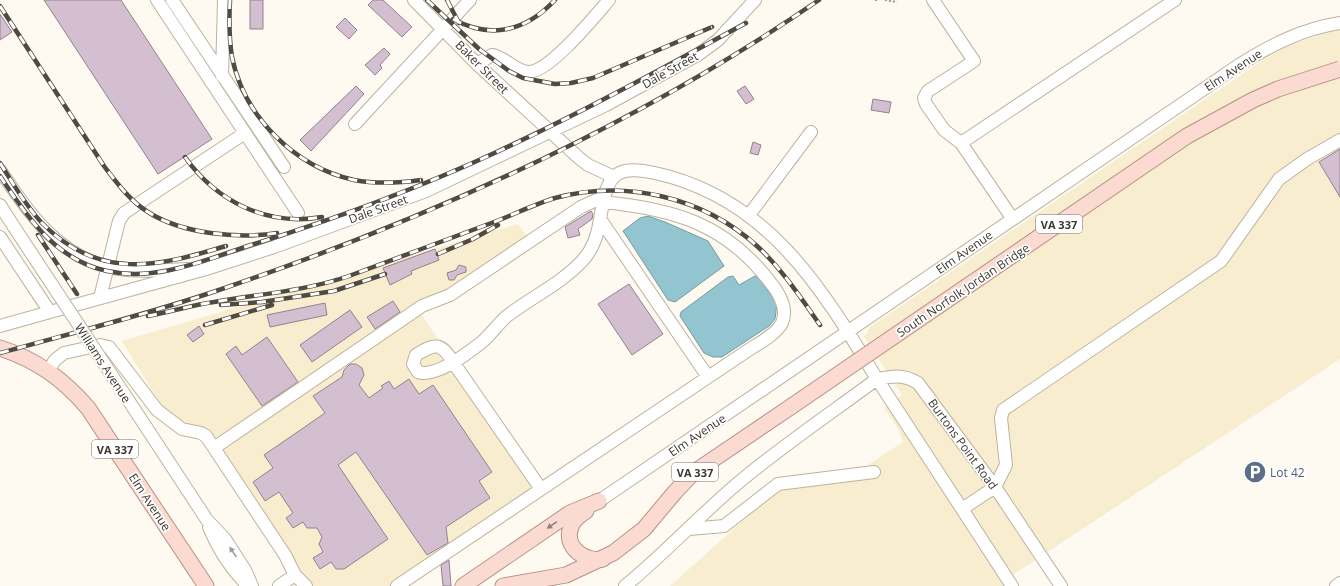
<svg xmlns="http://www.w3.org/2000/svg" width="1340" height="586" viewBox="0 0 1340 586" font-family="'Open Sans',sans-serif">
<rect width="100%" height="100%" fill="#fefaf1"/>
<!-- built -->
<path fill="#f9edcf" d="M1340,30V359L1002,582L1004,586H670L767,499L793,483L824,477L837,485L903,442L898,429L884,408L902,395L864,337L870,327L1263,60L1289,46L1327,32Z
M518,224L528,238L420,313L545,492L404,586H301L193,424L178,432L122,341Z"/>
<!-- water -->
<path fill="#92c5d0" stroke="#789aa0" d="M648,216L665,222L708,241L724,266L675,302L668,300L623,231L640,218Z
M733,276L739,285L755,276L759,278L777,304L775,319L769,326L722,357H713L704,353L680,316L681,312L728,277Z"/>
<!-- building -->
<path fill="#d3bfcf" stroke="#93818f" d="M44,0H121L212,139L158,174Z
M250,0H263V29H250Z
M373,0H383L412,27L402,37L368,5Z
M0,14L12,32L0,40Z
M345,18L357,30L349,39L336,27Z
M384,48L390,54L380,65L382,68L375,75L365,65Z
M356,86L364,94L311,151L300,140Z
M745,86L754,99L746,104L737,91Z
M873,99L891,102L889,113L871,110Z
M753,142L761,145L758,155L750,153Z
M1340,149V197L1319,162Z
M591,211L593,214L592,219L578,229L580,235L568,238L565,227Z
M435,249L439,260L411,271L412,274L390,285L383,268Z
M459,265L466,267V272L457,275L454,280H449L447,273L456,270Z
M629,284L663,334L632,355L598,304Z
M393,301L400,312L375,329L367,317Z
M325,303L327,315L270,327L267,315Z
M350,310L362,327L312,362L300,345Z
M199,326L204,334L193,342L187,335Z
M267,337L298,382L262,406L226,354L236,346L242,355Z
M350,364H356L362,368L364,375L359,385L369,398L383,388L381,386L389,381L394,389L409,379L419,394L433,385L492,472L479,481L490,498L446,527L448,543L427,555L356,452L338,465L388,539L344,569H336L331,562L320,569L313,558L323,552L319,544L322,537L317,528H307L303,522L293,528L286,518L293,513L279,492L265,501L253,482L273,468L264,455L325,413L313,396L342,377L344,370Z
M449,560L451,586H443L441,565Z"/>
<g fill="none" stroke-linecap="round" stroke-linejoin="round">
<!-- minor casing -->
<g stroke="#bcb39e" stroke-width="14">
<path id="minor" d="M157,0L298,213
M172,0L284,167
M414,0L477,64L579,158L588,165L614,177
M933,0L974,61L928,91L924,98L926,104L944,130L961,143L1012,218
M477,64L492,55C505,57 515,71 528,72C549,73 595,16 609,0
M222,76L224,0
M355,124L470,0
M961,143L1175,0
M0,170C27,211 56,254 108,267C133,273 161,270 187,269
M0,205L14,227
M749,215L811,132
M0,237L50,312L206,269L274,247L426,191L606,105L699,54L718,40L755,0
M100,298L119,221L124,213L245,133
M0,326L50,312
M48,371L55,360L64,353L100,345L109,347L157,410L182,429L201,433L206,436L285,555L295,575L306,586
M708,377L600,219C607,180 610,163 655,173C768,198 821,287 877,379C893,376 903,374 918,383L995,487L1061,586
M146,427L207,520L225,539L245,570L252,586
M214,448L422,306L450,295L581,207L601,198L604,193
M541,489L453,362C441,342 435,343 416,355L413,364L418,372C436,378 468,353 482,342C491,334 498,324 507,316C532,297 562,283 583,260C594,248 598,234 600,219
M599,501L1239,65C1271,45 1302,29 1340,23
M209,527C218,549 231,569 248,586
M689,529L724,526L778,484L874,472
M279,586L295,575
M397,586L744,353C755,345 775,336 782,323C788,309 779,293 770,282C725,223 673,209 603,202
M625,586C664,554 699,516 738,483C782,446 831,413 877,379L962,509
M1012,586L962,509L995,487L1006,465L1001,418L1003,410L1221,261L1279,179L1307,159L1340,140
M1336,586L1340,583"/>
</g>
<!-- major casing -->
<g stroke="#b69185" stroke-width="17">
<path id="major" d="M0,348C37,360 63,379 88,408L206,586
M586,511C580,515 573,520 571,527C563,547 585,562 603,559
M463,586L570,513L599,501
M503,586L566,575L613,553L644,529L675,492L693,473L792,406"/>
</g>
<!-- path -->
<path stroke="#9c9890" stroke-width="2" stroke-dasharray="2 2" stroke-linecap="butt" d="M875,0H877
M885,0L897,2"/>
<!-- minor -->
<use href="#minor" stroke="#fff" stroke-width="12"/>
<!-- major -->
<use href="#major" stroke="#fbdad1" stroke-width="15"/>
<!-- rail casing -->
<g stroke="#4f4b43" stroke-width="4.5">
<path id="rail" d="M230,0C229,19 229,38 232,57C244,117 295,167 354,180C376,184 399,183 421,180
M427,0L479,49L509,71L523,78L555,84L571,83L593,78L712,27
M447,0L459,23
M0,6L104,166C117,183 130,201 148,212C182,234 238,239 277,233
M453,19C491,40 526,31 555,0
M185,157C216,201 267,227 322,217
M0,163C13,183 25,205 42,223C99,281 157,267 226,246
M0,176C27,217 56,260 107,271C156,282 205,260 251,245C335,219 419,188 499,151C583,112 665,67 746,23
M38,235L77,294
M438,254L473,239L498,225
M221,305L262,302L334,291L385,274
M148,316C170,312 192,305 214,302C259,294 306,291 349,276C395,259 440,242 486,225C509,217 532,205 555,198C626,179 703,197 757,246C782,269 801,298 820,325
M205,325L272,305
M0,353C72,333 145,315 216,291C429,219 634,127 819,0"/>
</g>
<!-- rail -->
<use href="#rail" stroke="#fff" stroke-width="3" stroke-dasharray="9" stroke-linecap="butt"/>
<!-- minor-bridge casing -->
<g stroke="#bcb39e" stroke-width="14" stroke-linecap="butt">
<path id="minor-bridge" d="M14,227L146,427"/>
</g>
<!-- major-bridge casing -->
<g stroke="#b69185" stroke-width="17" stroke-linecap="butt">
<path id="major-bridge" d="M792,406L1187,136L1253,100L1278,89L1340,69"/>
</g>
<!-- minor-bridge -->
<use href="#minor-bridge" stroke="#fff" stroke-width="12"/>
<!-- major-bridge -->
<use href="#major-bridge" stroke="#fbdad1" stroke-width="15"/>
</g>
<!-- one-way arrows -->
<defs><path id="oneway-solid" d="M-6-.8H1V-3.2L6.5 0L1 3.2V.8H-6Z"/></defs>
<use fill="#918078" href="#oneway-solid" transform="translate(552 525) rotate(146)"/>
<use fill="#9d9b97" href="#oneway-solid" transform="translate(233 552) rotate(-124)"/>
<!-- icons -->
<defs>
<g id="parking-disc" transform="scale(1.15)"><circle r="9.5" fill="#5c6f8a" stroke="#fff"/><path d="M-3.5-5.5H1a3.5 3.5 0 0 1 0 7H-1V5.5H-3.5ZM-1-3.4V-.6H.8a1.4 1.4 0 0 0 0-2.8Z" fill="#fff"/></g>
</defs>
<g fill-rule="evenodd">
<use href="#parking-disc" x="1255" y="472"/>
</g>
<g text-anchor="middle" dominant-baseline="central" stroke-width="3.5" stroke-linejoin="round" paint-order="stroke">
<!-- shield labels -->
<g fill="#fff" stroke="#76736d" stroke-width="1">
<rect x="1036" y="215" width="46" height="18" rx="3"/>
<rect x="92" y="440" width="46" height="18" rx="3"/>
<rect x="672" y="463" width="46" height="18" rx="3"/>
</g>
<g font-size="11" font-weight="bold" fill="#3b372f">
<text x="1059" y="224">VA 337</text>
<text x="115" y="449">VA 337</text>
<text x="695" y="472">VA 337</text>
</g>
<!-- street labels -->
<g font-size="12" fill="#3b372f" stroke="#fff">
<text transform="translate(482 67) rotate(45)">Baker Street</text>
<text transform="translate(670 70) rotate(-29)">Dale Street</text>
<text transform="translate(1233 70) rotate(-33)">Elm Avenue</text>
<text transform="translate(378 209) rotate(-20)">Dale Street</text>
<text transform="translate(964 252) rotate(-35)">Elm Avenue</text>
<text transform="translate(963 290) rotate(-34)">South Norfolk Jordan Bridge</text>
<text transform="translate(103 363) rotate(57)">Williams Avenue</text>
<text transform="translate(697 435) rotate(-34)">Elm Avenue</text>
<text transform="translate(963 444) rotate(54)">Burtons Point Road</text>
<text transform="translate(150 502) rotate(57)">Elm Avenue</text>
</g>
<!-- service labels -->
<g font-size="12" fill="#4e5e75" stroke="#fff" text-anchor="start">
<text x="1270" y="472">Lot 42</text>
</g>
</g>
</svg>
